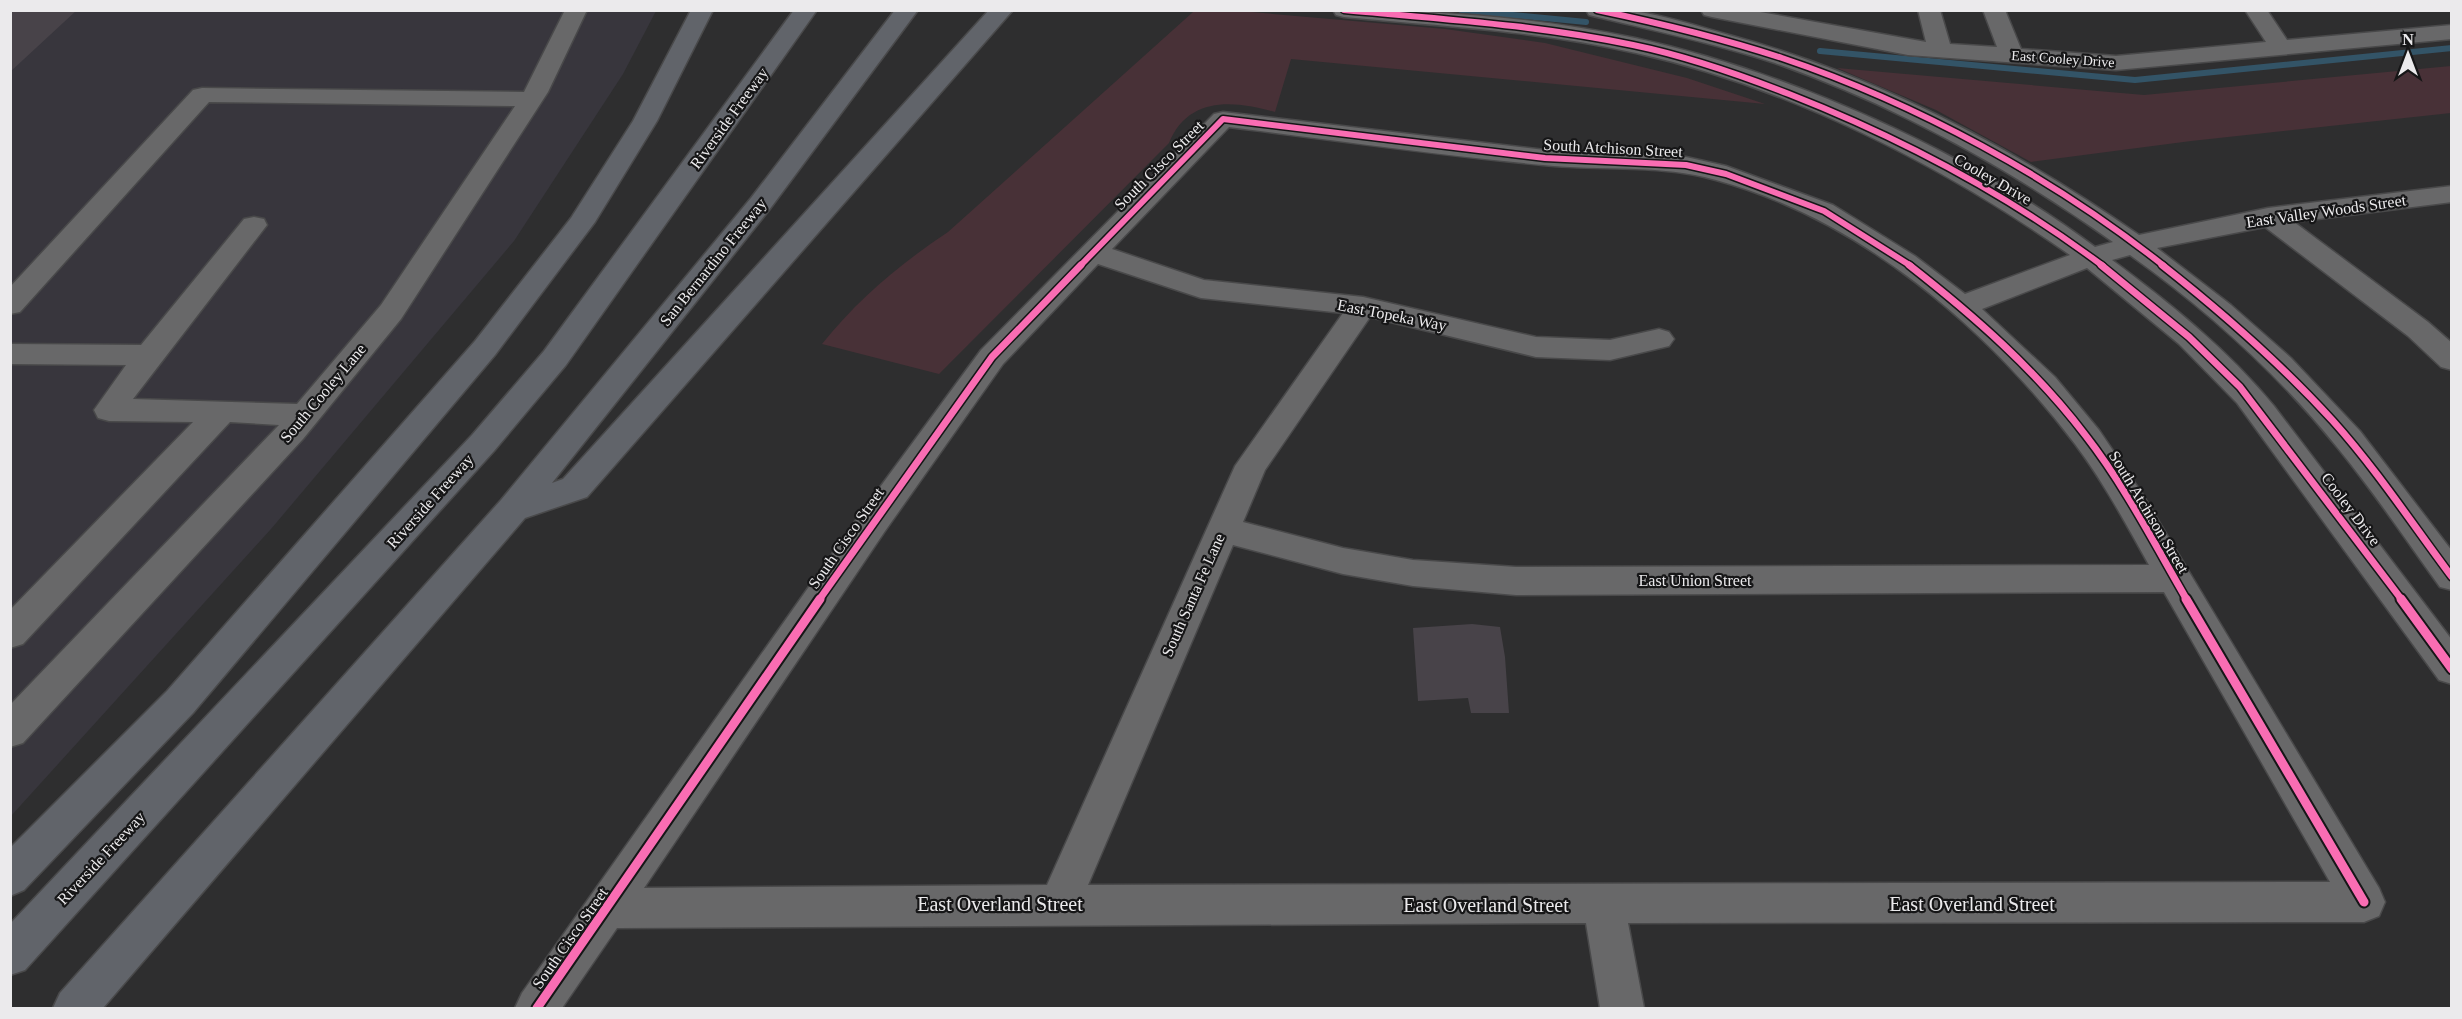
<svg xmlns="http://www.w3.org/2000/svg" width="2462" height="1019" viewBox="0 0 2462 1019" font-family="'Times New Roman',serif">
<rect width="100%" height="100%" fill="#2e2e2f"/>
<!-- built -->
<path fill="#38363d" d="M11,11H656L623,74L514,241L271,529L11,816Z"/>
<!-- green -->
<path fill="#483137" d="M1203,10L1240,11L1445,29L1545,43L1687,78L1765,104L1291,59L1275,112C1234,100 1188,96 1169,143L939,374L822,344C858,299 900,264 948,232L1193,12Z
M2451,66V113L2191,141L2031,162L1936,110L1837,68L2144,95Z"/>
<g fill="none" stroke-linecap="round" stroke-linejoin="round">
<!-- stream -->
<path stroke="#335467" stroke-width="6" d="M1461,10L1586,22
M1820,51L2135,80L2452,48"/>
</g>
<!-- building -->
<path fill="#484349" d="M10,10H77L10,72Z
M1472,624L1500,627L1505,657L1509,713H1471L1468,698L1418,701L1413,628Z"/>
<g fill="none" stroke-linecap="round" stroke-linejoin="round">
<!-- minor casing -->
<g stroke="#49494a" stroke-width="3">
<path id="minor" d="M565,10H587L548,92L401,319L303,439L23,743L10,747V705L279,425L230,422L23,644L10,648V610L193,422L109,421L98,418L94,410L126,365L10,364V344L141,345L244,219L254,217L264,219L267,225L133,399L297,404L381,305L515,106L209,102L20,312L10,314V287L193,90L202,88L524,92Z
M1333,10C1434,10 1536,17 1635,38C1790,72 1968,152 2095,247L2113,242C2009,168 1895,105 1775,63C1714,43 1651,30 1589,15L1586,10C1601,10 1617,9 1632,11C1664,15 1697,26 1729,35C1876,75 2014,148 2139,235L2268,208L2452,186V202L2294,222L2428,322L2452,343V370L2441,367L2408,336L2265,227L2157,248L2231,305L2291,358L2360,431L2452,551V590L2440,587C2406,540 2374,492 2337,447C2278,374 2206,309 2130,255L2112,260C2170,303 2228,350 2274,406L2452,640V684L2439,680L2237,403L2179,344L2087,268L1982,309L2055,377L2099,430L2141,492L2379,888L2385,902L2379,916L2364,922L1628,923L1644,1008H1600L1586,923L617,928L562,1008H515L522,993L861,513L981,350L1214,114L1223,112L1545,150L1686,157L1726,166L1833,205L1915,256L1965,294L2070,255C1942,165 1789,87 1636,53C1541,31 1441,26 1344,17L1336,15ZM1229,127C1334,140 1438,155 1543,165C1600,171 1661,164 1716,180C1860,219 1986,327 2075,444C2103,481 2126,524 2149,565L1516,567L1413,560L1343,548L1243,522L1265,470L1370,317L1536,357L1610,360L1669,346L1674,339L1669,332L1659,329L1610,340L1536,337L1363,297L1204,280L1112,249ZM1098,264L1201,298L1343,313L1235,466L1047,885L644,888L885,531L1003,364ZM1233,545L1343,574L1413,586L1516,595L2164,592L2330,882L1088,885Z
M1701,10H1749L1926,42L1918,10H1940L1950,44L1997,47L1983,10H2005L2021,49L2116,56L2266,42L2245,10H2267L2287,40L2452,25V39L2116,70L1908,55L1712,17L1704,15Z"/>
</g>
<!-- highway casing -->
<g stroke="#49494a" stroke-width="3">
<path id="highway" d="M691,10H713L657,121L595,222L495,355L193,713L24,890L10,896V848L167,691L475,341L571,218L633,121Z
M794,10H817L566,365L494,451L25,970L10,975V924L472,435L544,351Z
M895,10H918L769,210L552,483L563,479L989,10H1013L587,497L525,518L103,1008H53L60,993L501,500L751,198Z"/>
</g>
<!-- minor -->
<use href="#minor" fill="#686869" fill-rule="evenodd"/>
<!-- highway -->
<use href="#highway" fill="#61646a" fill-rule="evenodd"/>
<!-- cycleway-far2 casing -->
<g stroke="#161617" stroke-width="9">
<path id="cycleway-far2" d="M1344,10C1440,19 1538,25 1633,45C1686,56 1738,74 1789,94C1901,138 2007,194 2103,266
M1597,10C1659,23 1721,38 1782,58C1915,103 2054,178 2164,266
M1080,266L1223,119L1545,158L1686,165L1726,174L1824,211L1911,266"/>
</g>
<!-- cycleway-far1 casing -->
<g stroke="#161617" stroke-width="10">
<path id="cycleway-far1" d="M1909,265C1974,316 2036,370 2086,436C2125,486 2155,545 2187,600
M2101,265L2189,337L2240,387L2402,600
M2162,265C2223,313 2281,364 2333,421C2377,470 2413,525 2452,577
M819,600L992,357L1081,265"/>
</g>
<!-- cycleway casing -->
<g stroke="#161617" stroke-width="13">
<path id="cycleway" d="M2186,599L2364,902
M2401,599L2452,669
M537,1008L820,599"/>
</g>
<!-- cycleway-far2 -->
<use href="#cycleway-far2" stroke="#f96db3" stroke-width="6"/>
<!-- cycleway-far1 -->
<use href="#cycleway-far1" stroke="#f96db3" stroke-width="7"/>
<!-- cycleway -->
<use href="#cycleway" stroke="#f96db3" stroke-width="9"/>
</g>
<g text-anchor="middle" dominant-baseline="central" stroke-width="4.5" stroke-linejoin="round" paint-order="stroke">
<!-- far-street labels -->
<g font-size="14" fill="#ebeaec" stroke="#161617">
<text transform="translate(2063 59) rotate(4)">East Cooley Drive</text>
</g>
<!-- street labels -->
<g font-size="16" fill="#ebeaec" stroke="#161617">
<text transform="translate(729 118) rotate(-54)">Riverside Freeway</text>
<text transform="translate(1613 148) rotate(3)">South Atchison Street</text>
<text transform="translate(1159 165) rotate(-45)">South Cisco Street</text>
<text transform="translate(1993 179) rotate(30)">Cooley Drive</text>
<text transform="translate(2326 211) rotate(-8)">East Valley Woods Street</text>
<text transform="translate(713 262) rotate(-51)">San Bernardino Freeway</text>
<text transform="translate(1392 315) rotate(11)">East Topeka Way</text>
<text transform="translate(323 393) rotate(-50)">South Cooley Lane</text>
<text transform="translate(430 501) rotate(-48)">Riverside Freeway</text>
<text transform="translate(2351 509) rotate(53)">Cooley Drive</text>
<text transform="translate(2149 512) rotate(59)">South Atchison Street</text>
<text transform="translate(846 538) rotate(-55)">South Cisco Street</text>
<text x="1695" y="580">East Union Street</text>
<text transform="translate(1193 595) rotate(-66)">South Santa Fe Lane</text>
<text transform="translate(101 858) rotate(-47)">Riverside Freeway</text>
<text transform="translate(570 938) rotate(-55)">South Cisco Street</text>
</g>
<!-- near-street labels -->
<g font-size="20" fill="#ebeaec" stroke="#161617">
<text x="1000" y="904">East Overland Street</text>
<text x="1972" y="904">East Overland Street</text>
<text x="1486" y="905">East Overland Street</text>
</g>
</g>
<!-- border -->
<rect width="2462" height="1019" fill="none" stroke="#ebeaec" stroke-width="24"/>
<!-- north arrow -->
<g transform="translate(2408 54)" stroke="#161617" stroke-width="4.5" paint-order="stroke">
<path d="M0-4.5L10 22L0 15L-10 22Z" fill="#ebeaec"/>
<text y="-9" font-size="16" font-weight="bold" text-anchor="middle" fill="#ebeaec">N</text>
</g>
</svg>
